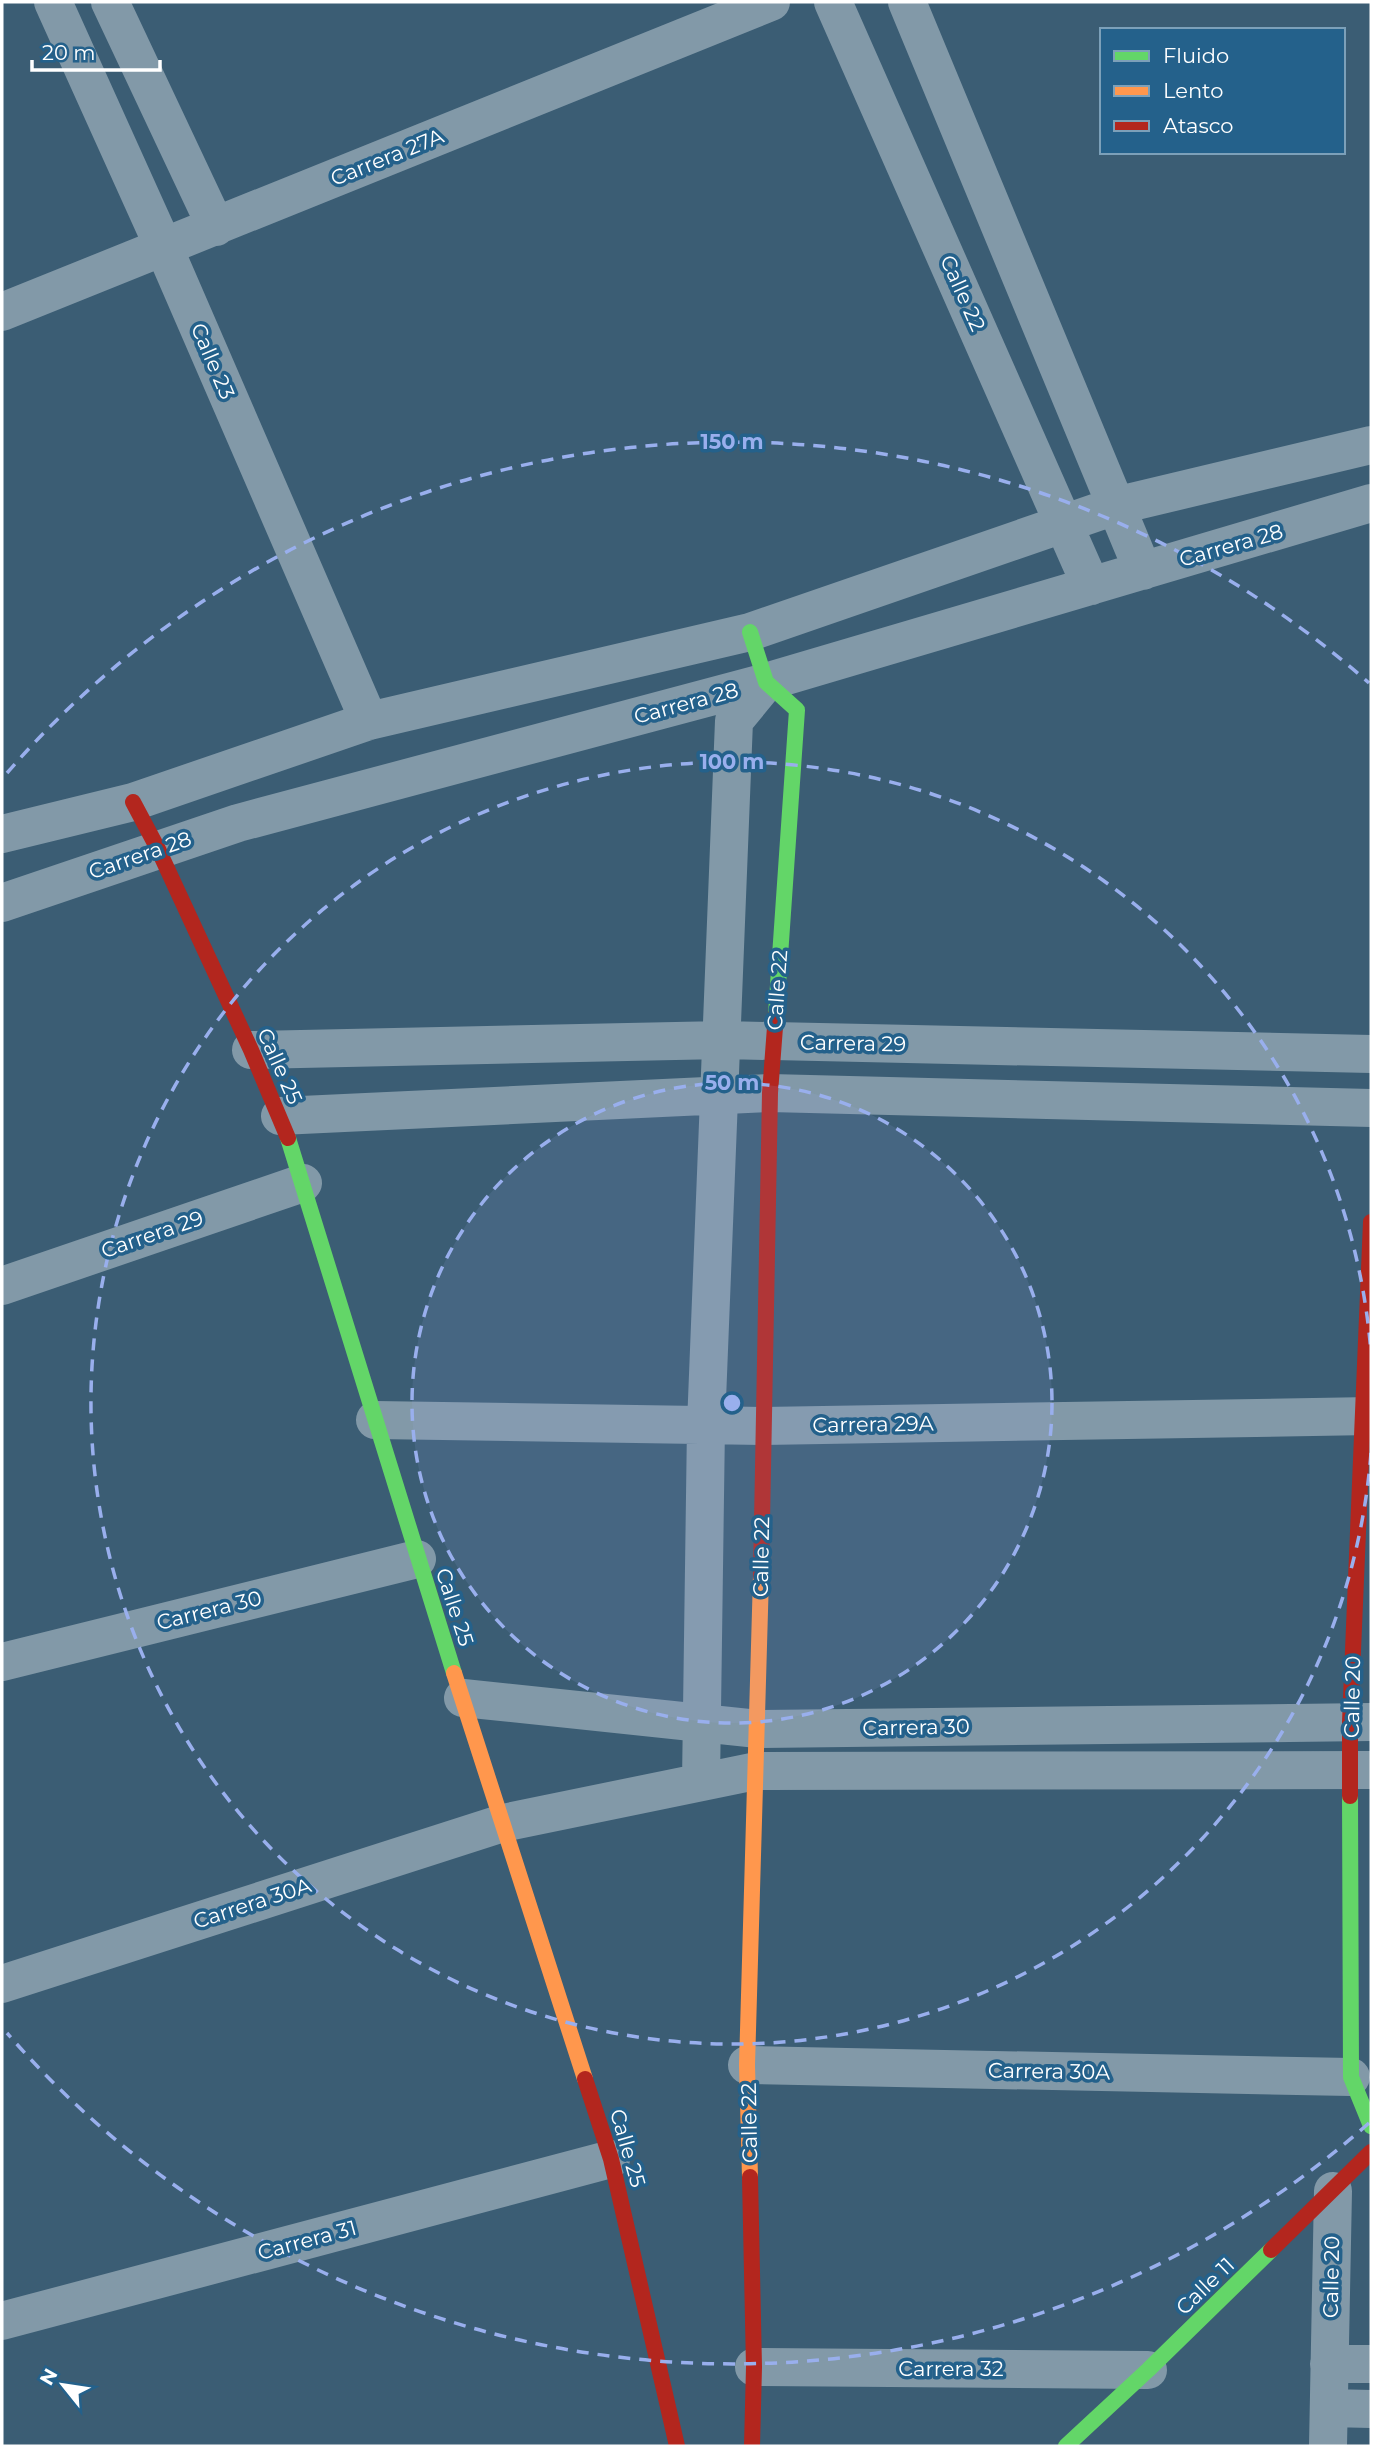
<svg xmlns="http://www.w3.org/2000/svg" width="1373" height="2448" viewBox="0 0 1373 2448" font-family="Montserrat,sans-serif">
<rect width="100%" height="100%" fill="#3b5d74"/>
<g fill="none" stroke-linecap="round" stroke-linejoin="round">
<!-- street -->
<path stroke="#8299a8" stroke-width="38" d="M53,2L164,248L369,721
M110,2L216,227
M833,2L1091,586
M907,2L1143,571
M2,312L771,2
M2,834L133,802L369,721L750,632L1115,506L1371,445
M2,903L238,823L766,682L1371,503
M251,1050L723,1040L1371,1054
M280,1116L770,1093L1371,1108
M2,1286L303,1183
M375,1420L763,1426L1371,1416
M2,1662L417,1559
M463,1698L758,1729L1371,1722
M701,1782L706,1425L734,721L766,682
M2,1984L503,1823L756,1771L1371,1770
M747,2065L1351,2077
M2,2321L611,2159
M1329,2364H1371
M754,2367L1148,2370
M1329,2408L1371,2409
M1328,2446L1333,2191"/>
<!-- fast -->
<path stroke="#63d668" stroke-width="16" d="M750,632L766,682L797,710L776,1014
M288,1138L454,1673
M1350,1796L1351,2077L1371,2126
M1066,2446L1148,2370L1271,2250"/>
<!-- slow -->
<path stroke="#ff974d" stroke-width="16" d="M454,1673L585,2079
M750,2177L747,2065L761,1576"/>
<!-- jam -->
<path stroke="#b3261e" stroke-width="16" d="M133,802L158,849L251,1050L288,1138
M761,1576L770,1093L776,1014
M1350,1796V1722L1371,1222
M585,2079L611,2159L677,2446
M750,2177L754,2367L752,2446
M1271,2250L1371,2152"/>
</g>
<!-- distance rings -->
<circle cx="732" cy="1403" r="320" fill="#99afed" fill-opacity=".12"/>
<g fill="none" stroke="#99afed" stroke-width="3.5" stroke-dasharray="12 9">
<circle cx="732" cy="1403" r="320"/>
<path d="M1371 1453A641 641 0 1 1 1371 1353"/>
<path d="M1369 2123A961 961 0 0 1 7 2033M7 773A961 961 0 0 1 1369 683"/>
</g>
<g text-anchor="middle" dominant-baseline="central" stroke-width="7" stroke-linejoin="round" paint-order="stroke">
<!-- street labels -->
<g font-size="21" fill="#fff" stroke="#24618b">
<text transform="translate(387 157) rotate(-22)">Carrera 27A</text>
<text transform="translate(963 293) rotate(66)">Calle 22</text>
<text transform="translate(213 361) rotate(67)">Calle 23</text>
<text transform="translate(1231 545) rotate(-16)">Carrera 28</text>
<text transform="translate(686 703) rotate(-15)">Carrera 28</text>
<text transform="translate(140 855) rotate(-19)">Carrera 28</text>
<text transform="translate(777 990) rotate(-86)">Calle 22</text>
<text transform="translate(853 1043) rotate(1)">Carrera 29</text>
<text transform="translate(280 1066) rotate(66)">Calle 25</text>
<text transform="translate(152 1234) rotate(-19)">Carrera 29</text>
<text transform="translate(873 1424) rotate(-1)">Carrera 29A</text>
<text transform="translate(761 1557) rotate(-89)">Calle 22</text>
<text transform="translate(455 1607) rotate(72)">Calle 25</text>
<text transform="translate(209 1610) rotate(-14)">Carrera 30</text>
<text transform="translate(1352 1697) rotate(-89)">Calle 20</text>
<text transform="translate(916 1727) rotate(-1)">Carrera 30</text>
<text transform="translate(252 1903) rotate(-18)">Carrera 30A</text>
<text transform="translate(1049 2071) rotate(1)">Carrera 30A</text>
<text transform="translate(749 2123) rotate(-91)">Calle 22</text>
<text transform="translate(628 2148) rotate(74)">Calle 25</text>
<text transform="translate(307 2240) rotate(-15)">Carrera 31</text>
<text transform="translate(1331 2277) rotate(-89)">Calle 20</text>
<text transform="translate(1205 2286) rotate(-44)">Calle 11</text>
<text x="951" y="2368">Carrera 32</text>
</g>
</g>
<circle cx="732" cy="1403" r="10" fill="#99afed" stroke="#24618b" stroke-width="3.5"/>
<g font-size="21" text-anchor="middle" font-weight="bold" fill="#99afed" stroke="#24618b" stroke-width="7" stroke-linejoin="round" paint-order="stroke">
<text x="732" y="449">150 m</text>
<text x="732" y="769">100 m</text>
<text x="732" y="1090">50 m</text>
</g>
<!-- border -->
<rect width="1373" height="2448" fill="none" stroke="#ffffff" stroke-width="7"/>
<!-- legend -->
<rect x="1100" y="28" width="245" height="126" fill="#24618b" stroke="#7ca0b9" stroke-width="2"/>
<rect x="1114" y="51" width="35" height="10" fill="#63d668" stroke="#7ca0b9" stroke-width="2"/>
<text x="1163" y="63" font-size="21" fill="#ffffff">Fluido</text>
<rect x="1114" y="86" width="35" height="10" fill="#ff974d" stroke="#7ca0b9" stroke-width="2"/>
<text x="1163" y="98" font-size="21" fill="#ffffff">Lento</text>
<rect x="1114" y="121" width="35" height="10" fill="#b3261e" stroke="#7ca0b9" stroke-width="2"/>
<text x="1163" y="133" font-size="21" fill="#ffffff">Atasco</text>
<!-- north arrow -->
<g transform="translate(63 2385) rotate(300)" stroke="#24618b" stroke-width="5" paint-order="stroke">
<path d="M0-5L12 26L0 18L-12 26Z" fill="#ffffff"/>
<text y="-10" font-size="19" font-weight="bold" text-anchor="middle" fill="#ffffff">N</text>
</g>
<!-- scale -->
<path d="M32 60v10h128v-10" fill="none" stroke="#ffffff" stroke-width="3.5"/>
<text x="42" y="60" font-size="21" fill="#ffffff" stroke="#24618b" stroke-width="5" paint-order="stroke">20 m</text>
</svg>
